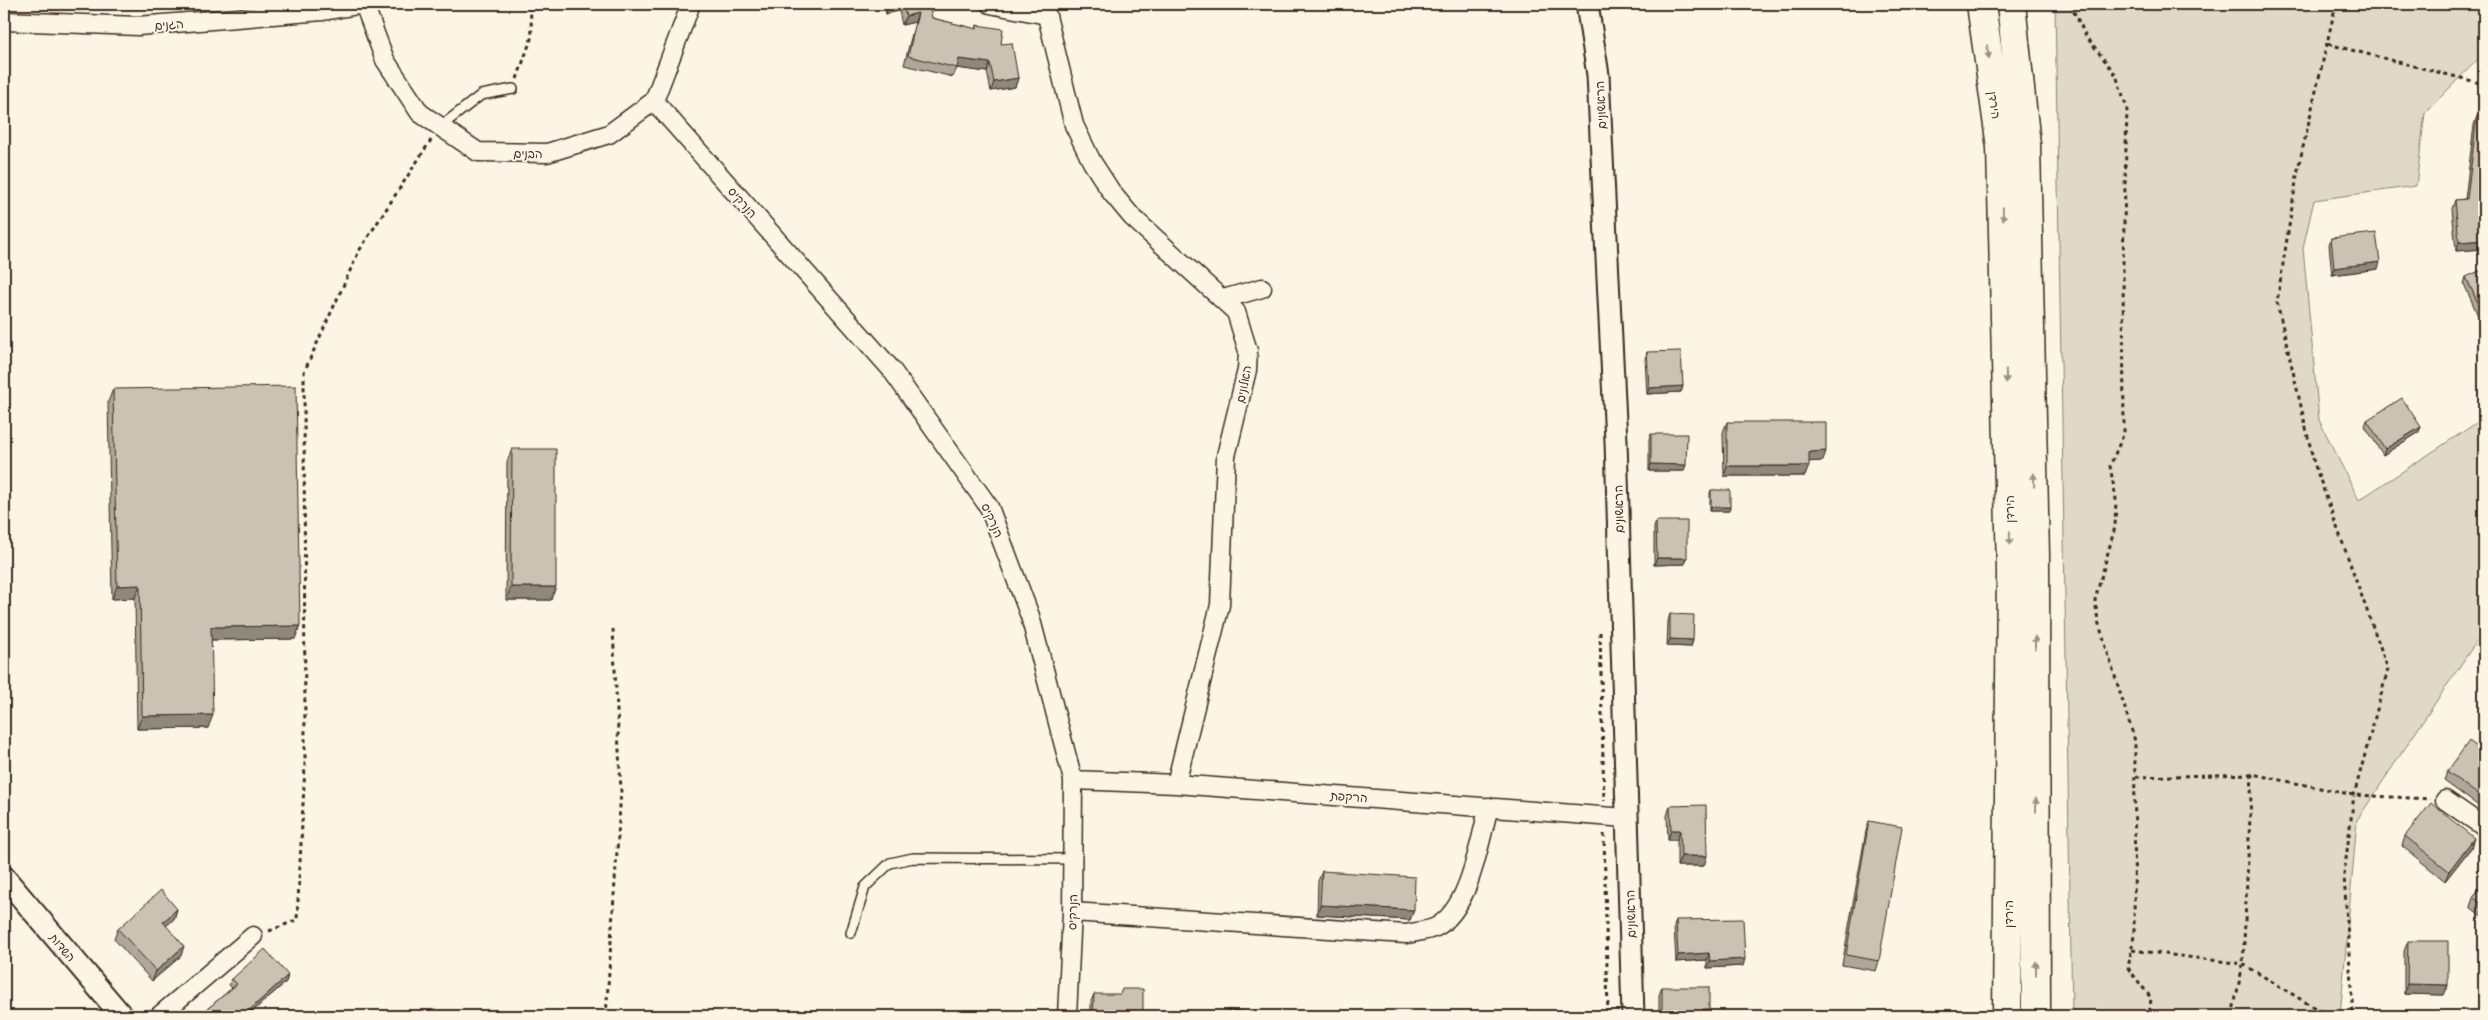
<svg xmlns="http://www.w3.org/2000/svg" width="2488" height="1020" viewBox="0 0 2488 1020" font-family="'Playpen Sans','Playpen Sans Hebrew',sans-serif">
<rect width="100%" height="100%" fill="#fcf5e5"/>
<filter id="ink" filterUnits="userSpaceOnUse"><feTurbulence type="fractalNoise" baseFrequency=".02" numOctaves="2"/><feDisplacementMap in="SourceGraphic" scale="10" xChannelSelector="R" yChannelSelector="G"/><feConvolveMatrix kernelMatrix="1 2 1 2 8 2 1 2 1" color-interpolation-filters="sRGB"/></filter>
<g filter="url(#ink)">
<!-- green -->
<path fill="#e0d8c8" stroke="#8e8173" d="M2055,4H2484V53L2425,113L2416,186L2314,200L2303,248L2319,420L2359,500L2484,418V630L2357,820L2340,1016H2072Z"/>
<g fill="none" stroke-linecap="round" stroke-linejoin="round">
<!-- service casing -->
<g stroke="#3b2a1e" stroke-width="12">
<path id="service" d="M440,127L481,95L513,89
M851,933L865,887L890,863L913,858L1072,859"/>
</g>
<!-- minor casing -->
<g stroke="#3b2a1e" stroke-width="21">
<path id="minor" d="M364,4L385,60L420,113L478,152L547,153L609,134L654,101L689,9L688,4
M990,4L1047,15
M1044,4L1074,125L1092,162L1112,193L1132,217L1236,312L1248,351L1247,370L1226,456L1220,605L1176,784
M4,21L138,26L323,11L364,4
M654,101L891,369L989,507L1030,616L1073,780L1072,912L1067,1016
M1223,299L1262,288
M1073,780L1176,784L1626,818
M2445,800L2484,827
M1072,912L1406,934C1415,932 1427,931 1436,927C1470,909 1479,842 1489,807
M159,1016L253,936"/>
</g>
<!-- tertiary casing -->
<g stroke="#3b2a1e" stroke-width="25">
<path id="tertiary" d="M1587,4L1598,75L1616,441L1633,1016
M4,877L122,1016"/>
</g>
<!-- trunk casing -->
<g stroke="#3b2a1e" stroke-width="31">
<path id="trunk" d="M1981,4L2001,147L2011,572L2007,1016
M2011,4L2026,145L2035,556L2036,1016"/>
</g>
<!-- path -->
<path stroke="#3b2a1e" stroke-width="3" stroke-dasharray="4 4" stroke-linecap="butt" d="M2070,4L2086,36L2116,75L2127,108L2123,263L2124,433L2110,466L2116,499L2115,527L2095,600L2098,621L2135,741L2134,936L2128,968L2151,998L2149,1016
M2336,4L2298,169L2277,302L2314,463L2388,669L2354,795L2344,875L2353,1016
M2328,44L2484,84
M517,79L532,36L530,4
M1600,632L1604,801
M2136,777L2252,774L2354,795L2430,799
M1604,834L1608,1016
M269,931L297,920L305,766L304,372L359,251L431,140
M2132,950L2243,964L2328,1016
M606,1016L621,791L613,629
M2232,1016L2243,964L2252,774"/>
<!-- service -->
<use href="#service" stroke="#fcf5e5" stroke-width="9"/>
<!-- minor -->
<use href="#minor" stroke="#fcf5e5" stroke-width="18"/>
<!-- tertiary -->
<use href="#tertiary" stroke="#fcf5e5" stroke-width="21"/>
<!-- trunk -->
<use href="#trunk" stroke="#fcf5e5" stroke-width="28"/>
</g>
<!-- wall -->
<path fill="#afa79a" stroke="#3b2a1e" d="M884,4H929L932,18L976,29L977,25L1001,44L1018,78L1015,87L991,91L987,72L957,68L953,77L904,65L915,22L902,25L899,11L886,14Z
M2477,116L2484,117V249L2456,251L2452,209L2455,200L2465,199L2474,125Z
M2331,238L2378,269L2332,275L2329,245Z
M2466,277L2484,316L2479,318L2464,284Z
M1647,352L1683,386L1681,392L1647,394L1645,359Z
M113,389L295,639L211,640L208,728L137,729L135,598L112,599L108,402Z
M2367,420L2421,427L2418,433L2383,455L2365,426Z
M1727,422L1823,461H1809L1805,476H1724L1723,432Z
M1651,434L1684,471H1649V440Z
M512,449L551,600H506L507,462Z
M1711,490L1729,511H1710V493Z
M1656,521L1685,564L1654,565V528Z
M1670,614L1693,640L1691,647L1667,646L1668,621Z
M2484,752V810L2444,781L2447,772Z
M1670,806L1704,866H1677V840H1668L1667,816Z
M1869,821L1879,961L1876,971L1842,965L1866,831Z
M2405,836L2471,848L2445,881L2402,846Z
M1322,871L1414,910L1410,920L1317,915L1318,881Z
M2484,883V918L2470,907L2473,897Z
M177,909L174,919L166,926L181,956L152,981L114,939L118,929Z
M1676,920L1743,966L1707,968V960L1676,962L1674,927Z
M2408,941L2448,985L2444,995L2404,994V951Z
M288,975L286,982L247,1016H199L232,988L229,985L232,979Z
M1662,987L1709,1009L1706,1016H1659V995Z
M1094,994L1143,1016H1091V1001Z"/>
<!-- shaded-wall -->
<path fill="#8f887d" stroke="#3b2a1e" d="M894,4H902L899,11L886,14L889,5Z
M918,13L915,22L902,25L906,16Z
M959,59L990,63L987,72L956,68Z
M1018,78L1015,87L991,91L994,82Z
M2484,240V249L2456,251L2459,242Z
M2380,262L2378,269L2332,275L2334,268Z
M2484,310V316L2479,318L2482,312Z
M1683,386L1681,392L1647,394L1649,388Z
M2421,427L2418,433L2383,455L2385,449Z
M1826,451L1823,461L1805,462L1809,452Z
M1651,464L1686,465L1684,471H1649Z
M1727,466H1809L1805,476H1724Z
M1711,507H1730L1729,511H1710Z
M1657,558H1687L1685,564L1654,565Z
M140,585L135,598L112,599L117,586Z
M511,587H556L551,600H506Z
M300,626L295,639L206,640L211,627Z
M1670,639L1693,640L1691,647L1667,646Z
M213,715L208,728L137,729L142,716Z
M1671,830H1680L1677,840H1668Z
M2474,838L2471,848L2445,881L2449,871Z
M1681,856H1707L1704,866H1677Z
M1320,905L1414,910L1410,920L1317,915Z
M177,909L174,919L159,932L163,922Z
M184,946L181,956L152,981L156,971Z
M1709,953L1707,960L1676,962L1678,955Z
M1745,959L1743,966L1707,968L1710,961Z
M288,975L286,982L247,1016H243Z
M2407,984L2448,985L2444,995L2404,994Z
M1703,1009H1709L1706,1016H1700Z
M1662,1014H1673L1672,1016H1661Z"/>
<!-- building -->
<path fill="#ccc2b3" stroke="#3b2a1e" d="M903,4H929L932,18L977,29V25L1003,29L1001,44L1012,43L1018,78L994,82L990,63L959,59L957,68L908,56L918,13L906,16Z
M2477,116L2484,117V240L2459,242L2455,200L2467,199Z
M2376,233L2380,262L2334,268L2331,238Z
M2484,269V310L2482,312L2466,277Z
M1681,351L1683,386L1649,388L1647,352Z
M296,386L300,626L211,627L213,715L142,716L140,585L117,586L113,389Z
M2402,398L2421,427L2385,449L2367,420Z
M1727,422H1826V451L1809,452V466H1727Z
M1651,434H1687L1686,465L1651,464Z
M512,449H556V587H511Z
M1711,490H1730V507H1711Z
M1656,521H1687V558H1657Z
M1670,614L1694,615L1693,640L1670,639Z
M2469,741L2484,752V799L2447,772Z
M2431,803L2474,838L2449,871L2405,836Z
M1706,805L1707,856H1681L1680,830H1671L1670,806Z
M1869,821L1902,827L1879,961L1846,955Z
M1322,871L1415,877L1414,910L1320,905Z
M2484,883V906L2473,897Z
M161,890L177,909L163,922L184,946L156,971L118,929Z
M1743,919L1745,959L1710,961L1709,953L1678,955L1676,920Z
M2408,941H2448V985L2407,984Z
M265,949L288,975L243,1016H199L237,984L232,979Z
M1662,987H1709V1009H1703V1016H1673V1014H1662Z
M1122,989H1143V1016H1093L1094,994H1120Z
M1228,1010L1251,1012V1016H1227Z"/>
<!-- one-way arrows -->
<defs><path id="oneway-solid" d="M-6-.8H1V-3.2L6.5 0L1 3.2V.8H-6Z" transform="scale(1.25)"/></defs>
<g fill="#9c9082">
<use href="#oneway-solid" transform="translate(1988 52) rotate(82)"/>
<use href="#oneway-solid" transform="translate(2003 214) rotate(89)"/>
<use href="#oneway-solid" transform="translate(2006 376) rotate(89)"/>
<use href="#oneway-solid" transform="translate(2034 480) rotate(-91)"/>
<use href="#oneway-solid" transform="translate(2010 538) rotate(89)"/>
<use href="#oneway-solid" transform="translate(2035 643) rotate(-90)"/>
<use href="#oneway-solid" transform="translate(2036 805) rotate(-90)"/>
<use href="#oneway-solid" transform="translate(2036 968) rotate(-90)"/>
</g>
</g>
<g text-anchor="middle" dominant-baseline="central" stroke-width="4" stroke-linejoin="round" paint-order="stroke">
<!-- street labels -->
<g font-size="12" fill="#3b2a1e" stroke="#fcf5e5">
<text transform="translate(169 24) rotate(-5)">הגנים</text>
<text transform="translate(1600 105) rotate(-93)">הראשונים</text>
<text transform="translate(1995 105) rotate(82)">הירדן</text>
<text x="528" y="153">הבנים</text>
<text transform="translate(743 202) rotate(49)">הנרקיס</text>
<text transform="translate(1243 384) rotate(-79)">האלונים</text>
<text transform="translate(1618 509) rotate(-91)">הראשונים</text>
<text transform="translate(2009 509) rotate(-91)">הירדן</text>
<text transform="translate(993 520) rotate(66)">הנרקיס</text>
<text transform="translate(1349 796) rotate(4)">הרקפת</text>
<text transform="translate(1072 912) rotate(-88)">הנרקיס</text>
<text transform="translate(1630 914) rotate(-92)">הראשונים</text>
<text transform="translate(2008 914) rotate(-90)">הירדן</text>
<text transform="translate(63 947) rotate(50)">השדות</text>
</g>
</g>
<!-- margin -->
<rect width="2488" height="1020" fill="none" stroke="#fcf5e5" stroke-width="20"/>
<rect x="10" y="10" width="2468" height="1000" fill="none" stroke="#3b2a1e" stroke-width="2" filter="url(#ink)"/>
</svg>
